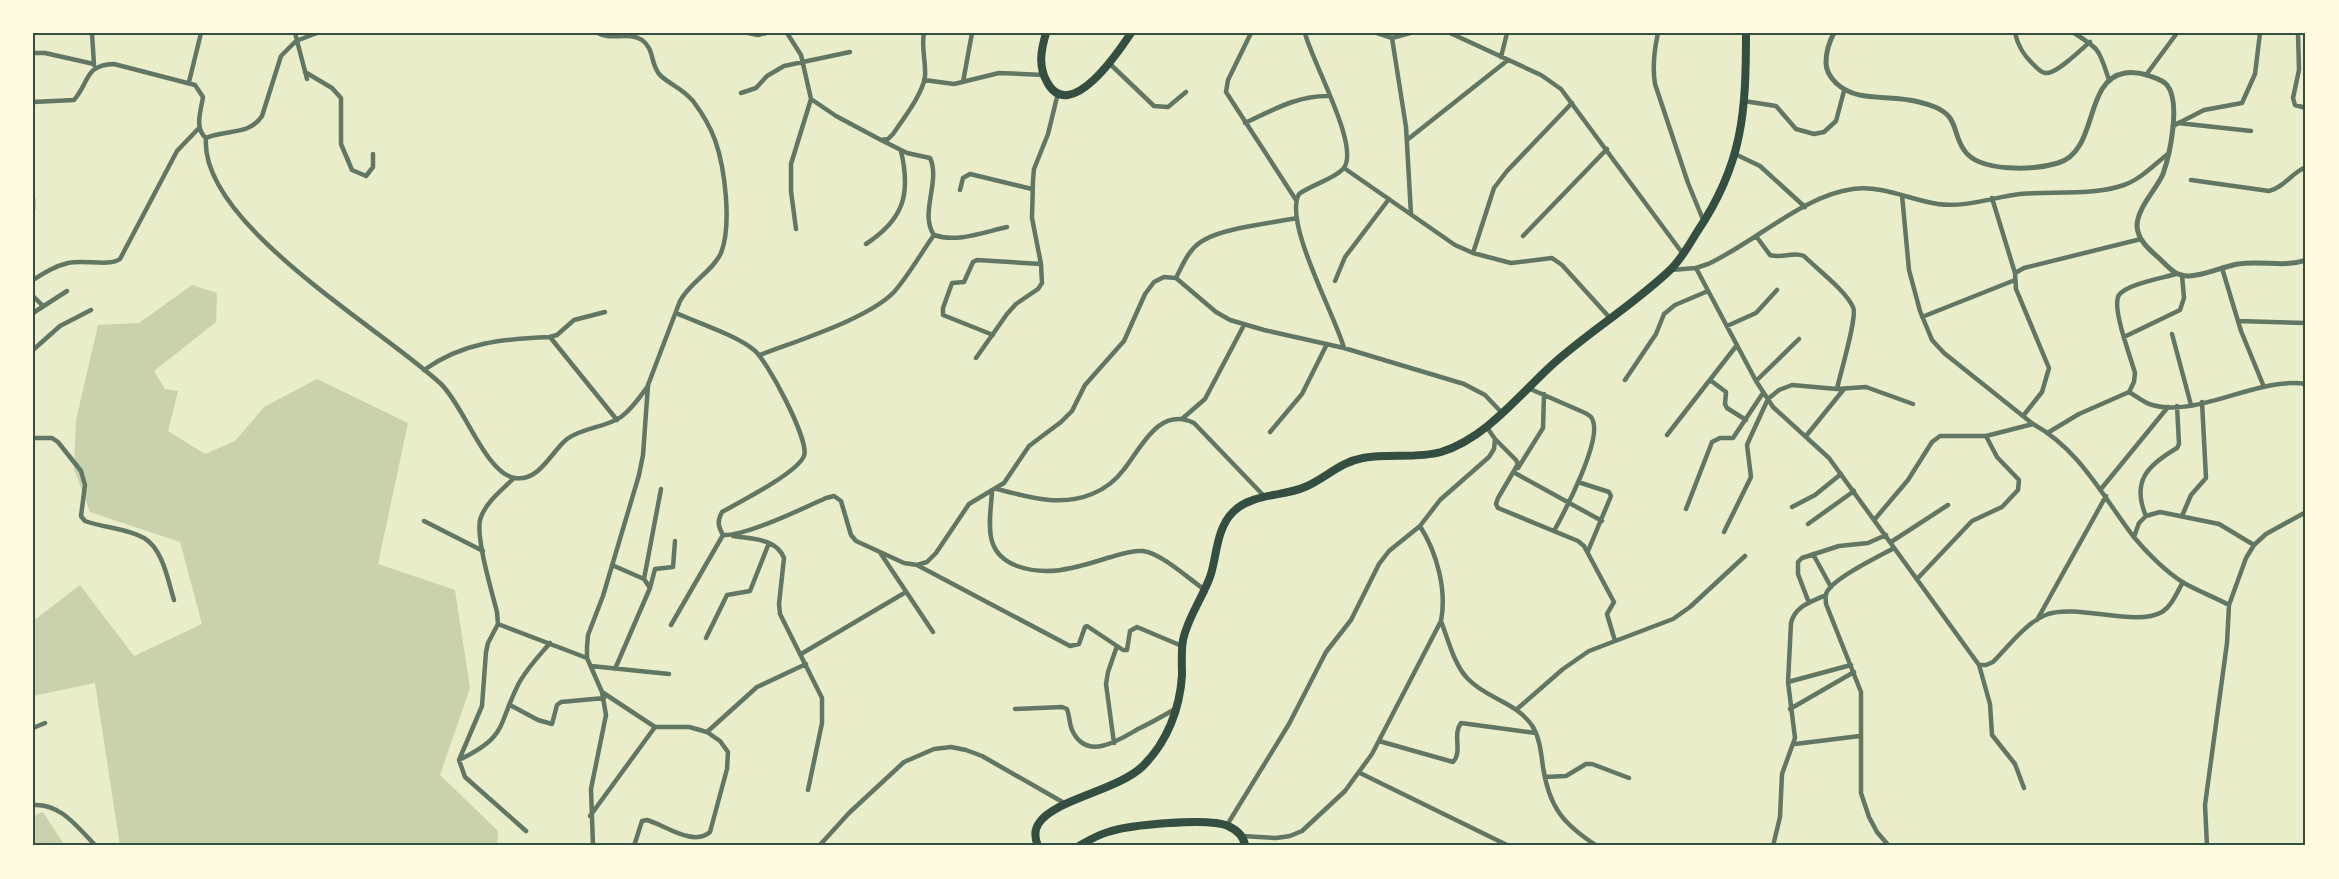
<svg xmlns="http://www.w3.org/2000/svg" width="2339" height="879" viewBox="0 0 2339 879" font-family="'Noto Sans',sans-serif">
<rect width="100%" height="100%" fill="#e9edc9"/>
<!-- green -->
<path fill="#cad2ad" d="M192,285L217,293L216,322L154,371L165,389L178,391L168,431L205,454L235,441L264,407L317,379L408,423L378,564L455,590L470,688L440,775L498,831L497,846H120L95,683L33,696V621L80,585L134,656L202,624L180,542L90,512L74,469L76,420L98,325L139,323Z
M43,812L65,846H33V816Z"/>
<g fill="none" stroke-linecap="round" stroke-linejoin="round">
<!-- minor -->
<path stroke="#617663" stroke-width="4.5" d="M92,33L94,65
M295,33L307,79
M317,33L296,41L281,56L262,116C249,136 226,129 206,138C199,224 384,330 441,384C464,406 486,474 515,478C539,482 551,452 567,439C583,427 605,428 621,417C632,409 640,397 648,386
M748,33L758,35L766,33
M787,33L801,55L811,99L836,116L881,140L888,139L893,134C903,119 923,94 925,76C926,61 921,47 924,33
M1251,33L1228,80L1226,92L1296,200
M1305,33C1311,60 1362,149 1343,169C1334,179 1311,185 1299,194C1283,222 1335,315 1344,348
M1377,33L1392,38L1410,33
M1450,33L1541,75L1561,89L1683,254
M1658,33C1654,51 1652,66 1655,84L1688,183L1704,222
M2015,33C2018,46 2023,55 2034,65C2037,68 2040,72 2045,73C2056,75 2081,49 2090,42
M2074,33C2101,50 2099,50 2109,80
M2298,33L2299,70L2293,98L2295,105L2306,108
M1392,38L1406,127L1411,214
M33,53H45L94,64
M1501,57L1507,33
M1109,63L1154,106L1168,107L1186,92
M305,72L332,88L341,98V144L352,170L366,176L373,167V154
M2146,75L2177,33
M924,80L954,84L999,73L1044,75
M189,82L201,33
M963,82L972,33
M741,93L756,88L767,76L784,66L850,52
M1744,101L1776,106L1796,129L1814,134L1824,132L1836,121L1844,91
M33,102L74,100C90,82 84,65 114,64L195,85L203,97C201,111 194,128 206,138
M1245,123C1273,110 1298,95 1330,96
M2178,123L2251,131
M2173,126L2204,110L2242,103L2255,74L2260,33
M881,140L907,153L930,158C941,181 919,214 934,235C957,243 984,232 1007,227
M1407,140L1508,60
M1735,154L1760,166L1805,207
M1344,168L1455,245L1473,253L1511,263L1552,258L1562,265L1610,318
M2191,180L2269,191C2285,187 2291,173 2306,167
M960,190L963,178L970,174L1032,189
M1902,195L1909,270L1920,311L1932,340L1944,353L2033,424C2079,449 2102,495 2133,536C2146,552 2166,572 2184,583C2198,591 2214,597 2229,605
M1992,198L2015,273
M33,199V209
M796,229L791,191V164L811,99
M1523,236L1607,149
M1756,236L1770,255C1782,259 1793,251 1804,256C1818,270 1845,290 1853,307C1858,316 1840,374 1837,389
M866,244C904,219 911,194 901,151
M1473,253L1494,188L1507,171L1572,103
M1696,268L1756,381L1773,407L1829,458L1979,665H1986L1993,662C2008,647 2026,622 2048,614C2078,604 2136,627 2162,612C2172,606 2177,592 2183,582
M2222,268L2241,331L2264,387
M1671,270L1696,268L1708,264C1754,243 1804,195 1853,189C1883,185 1910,200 1938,204C1965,208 1994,197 2020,194C2053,191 2092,196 2124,185C2141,179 2155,164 2169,153
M1176,278C1183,264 1189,248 1204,240C1224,228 1272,223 1297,218
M33,280C44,273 55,266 68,263C83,259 109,267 120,259L177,151L199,128
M1335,281L1345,257L1389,199
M33,296L43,306
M33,313L67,291
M676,313C698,323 736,335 754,350C767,360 810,441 804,456C797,473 740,502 722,512C717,521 718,526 723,535C744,537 804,508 826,498L834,496L841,501L851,535L856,541L904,563L917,565L927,562L936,553L969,504L1004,483L1029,446L1061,422L1072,411L1085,385L1124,341L1145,294L1154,282L1164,277L1176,278L1216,312L1230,320L1264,330L1344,348L1464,384L1485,395L1502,413
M1922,317L2015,280
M2238,321L2306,323
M1727,326L1756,313L1777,290
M2172,334L2191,405
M993,335L943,315V308L952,283L964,282L973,262L977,260L1041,264
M550,337L617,420
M2124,337L2180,310L2184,298L2182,275
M33,350L60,326L91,310
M760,355C796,341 868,319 894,292C909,275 921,253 934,235
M976,358L1007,314L1016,304L1038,289L1042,283L1041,264L1032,218L1033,180L1034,169L1048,134L1058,93
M424,370C463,342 503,339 550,337L557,335L574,320L605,312
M1625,380L1656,334L1664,314L1675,305L1708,291
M1710,380L1726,392L1725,404L1727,408L1746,420
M1756,381L1799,339
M1528,388L1583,412C1588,414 1592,416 1593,421C1601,442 1565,511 1554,531
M2129,392C2136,396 2142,401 2149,404C2195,420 2257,376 2306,384
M2023,416L2042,392L2049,368L2016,289L2015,273L2024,268L2141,239
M1183,418L1205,399L1244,325
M1270,432L1302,394L1327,344
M2049,432L2079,414L2129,392L2134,382L2135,373C2131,358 2111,307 2119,295C2127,284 2163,278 2176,274
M1667,435L1737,345
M1806,436L1844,389
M33,438H52L58,442L81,471L85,485L81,516L85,521C104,528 126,528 144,538C163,549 168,581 174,600
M1495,439L1516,460L1518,464L1498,498L1496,504L1498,508L1578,541L1584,546L1614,602L1607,614L1615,641
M1518,468L1543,428L1544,394
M1515,473L1602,521
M514,478C502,490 487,501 481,517C474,533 492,592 497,612L498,624L488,643L486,652L482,706L459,760L465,777L526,831
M1578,482L1609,492L1611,496L1588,551
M997,489C1028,497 1061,507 1092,494C1105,489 1117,479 1125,468C1142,446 1160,406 1194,423L1264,496
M2101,489L2168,407
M992,492C990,522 982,553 1017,566C1050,578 1080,566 1111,557C1121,554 1132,550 1143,551C1161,553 1189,579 1205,590
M1792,507L1815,495L1841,474
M1686,509L1712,442L1720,438H1733L1763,393
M2146,516C2131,481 2148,465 2177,448L2179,444L2177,406
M2182,516L2191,495L2206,478L2202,402
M1875,519L1908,480L1932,442L1940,436H1986L2033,424
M424,521L483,551
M1808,524L1854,491
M1724,532L1751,477L1747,445L1750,438L1768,399L1779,390L1792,385L1837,389L1866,387L1913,404
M733,536C751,539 776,538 784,558L779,604L780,614L822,698V723L808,790
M2134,537L2139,523L2146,516L2160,512L2219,524L2254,545
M1891,542L1948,505
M881,554L933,632
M1813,554L1831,587
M612,565L644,579L650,588L615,669
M917,565L1070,646L1079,644L1085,627L1087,626L1123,650H1127L1130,631L1137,627L1182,646
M644,579L661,489
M1917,579L1972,521L2002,507L2018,490L2019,480L1997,457L1986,436
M650,588L655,569L673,567L675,541
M1809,603L1798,574V562L1802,558L1839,546L1868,543L1886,535
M2037,620L2106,496
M1441,621C1448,639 1454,665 1468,679C1487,699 1517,702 1533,727C1540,739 1541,753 1543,767C1549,807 1563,824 1597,846
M498,624L587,658
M671,625L723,535
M706,638L727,595L750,591L769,543
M801,654L906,592
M1979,665L1990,704L1992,735L2015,764L2024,788
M591,666L669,674
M1788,682L1851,665
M602,692L655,727H689L707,732L720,741L728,752L727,769L710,832C693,847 665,825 647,820L642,821L634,846
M510,705L538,720L552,724L557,705L561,702L604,698
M1015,709L1062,707L1067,709C1070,717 1069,725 1073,732C1088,761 1119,740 1138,729C1151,723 1163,716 1175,709
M1517,709L1563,669L1589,651L1673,619L1690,607L1745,556
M1790,709L1854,672
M33,728L45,723
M707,732L757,687L806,664
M1379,741L1453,762C1463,752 1452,734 1461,723L1536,733
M1114,743L1106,684L1108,672L1117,646
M1795,744L1860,736
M459,760C508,736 497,727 518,685C526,669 539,656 550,643
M1360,773L1509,846
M1545,777L1566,776L1586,764H1592L1629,778
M33,805C61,803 78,828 96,846
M590,816L655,727
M1227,825L1289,724L1326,652L1351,620L1379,564L1389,551L1420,526L1440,500L1489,457L1494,449L1495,439L1486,426
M1242,836L1276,838L1290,836L1302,831L1345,791L1372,754L1441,621C1447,590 1437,553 1420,526
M593,846L591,789L606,715L602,692L587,658V647L588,635L603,596L639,475L643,455L648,385L680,301C690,282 713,271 721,253C732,225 725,168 715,140C710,126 702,113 693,101C681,87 672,86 661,76C650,66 655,49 642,40C629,31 611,41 598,33
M819,846L849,813L904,762L934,749L951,747L966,750L982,756L1066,804
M1773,846L1780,817L1782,774L1795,738L1788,682L1791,623C1795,606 1811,602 1826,595
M1889,846L1877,832L1869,817L1861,793V692L1826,604C1826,602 1825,596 1826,594C1831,579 1880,556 1894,548
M2207,846L2205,805L2227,643L2229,605L2246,558L2254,545L2266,534L2306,512"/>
<!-- tertiary -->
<path stroke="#617663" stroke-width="5" d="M1834,33C1829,42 1826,53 1826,63C1826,71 1830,77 1836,83C1856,102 1884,95 1909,100C1917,101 1927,104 1935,107C1959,117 1952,133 1964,150C1979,173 2035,170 2058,163C2099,151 2083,80 2125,73C2132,72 2140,73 2147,75C2154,78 2162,79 2167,85C2181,102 2170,154 2163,174C2156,190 2137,208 2137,226C2138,241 2150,250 2160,259C2169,268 2176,277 2190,276C2206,275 2222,267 2238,264C2261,260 2284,268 2306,260"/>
<!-- trunk -->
<path stroke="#344e41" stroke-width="8" d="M1046,33C1041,50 1038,66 1047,82C1070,125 1119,51 1131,33
M1038,846C1035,839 1034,830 1039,823C1055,799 1117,791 1143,766C1167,742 1180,709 1182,675C1182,664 1181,651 1183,640C1188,616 1204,596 1211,574C1217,553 1217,528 1233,512C1252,493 1282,497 1305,487C1326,478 1340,462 1363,458C1389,453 1416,459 1441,452C1486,438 1519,395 1553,364C1590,331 1633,305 1669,271C1681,260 1689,245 1697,232C1743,164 1746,112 1746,33
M1079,846C1088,841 1097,835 1108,832C1129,825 1209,817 1228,826C1237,830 1244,836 1245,846"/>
</g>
<!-- border -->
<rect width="2339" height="879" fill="none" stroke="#fefae0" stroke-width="69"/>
<rect x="34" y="34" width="2270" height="810" fill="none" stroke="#344e41" stroke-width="2"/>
</svg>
